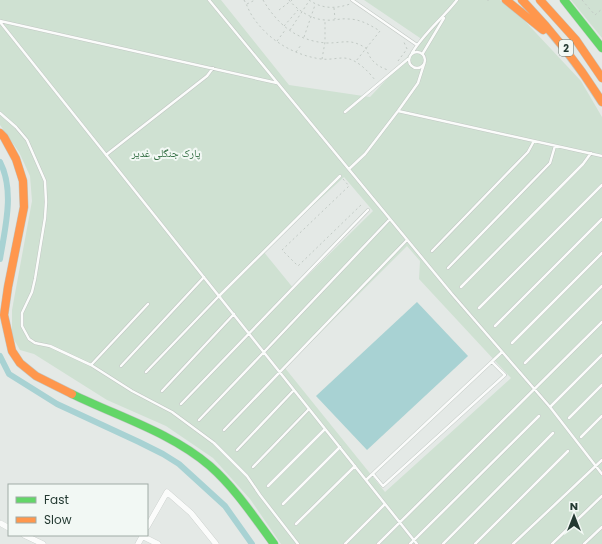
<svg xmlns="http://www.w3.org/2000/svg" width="602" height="544" viewBox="0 0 602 544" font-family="Poppins,'Noto Naskh Arabic',sans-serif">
<rect width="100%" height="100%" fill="#e4e9e6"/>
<!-- green -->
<path fill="#cfe1d2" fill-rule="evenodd" d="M0,0H221L289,85L370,97L423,40L364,0H500L508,5L522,18L581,81L602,117V544H281L250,499L213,458L166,426L107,400L34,354L20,350L12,336V310L32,201L30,176L19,152L0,125ZM344,177L373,211L294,289L263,251ZM407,246L420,261L419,279L511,378L385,492L285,368Z
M571,0H602V38Z"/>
<!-- water -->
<path fill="#a8d2d3" d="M417,302L468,356L367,450L316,396Z"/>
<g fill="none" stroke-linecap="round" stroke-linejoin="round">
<!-- canal -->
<path stroke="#a8d2d3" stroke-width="6" d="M0,162C15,191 5,228 0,259
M0,356L9,374L57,404L139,442L163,454L179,464L225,506L252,544"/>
<!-- lane casing -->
<g stroke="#c1c6c3" stroke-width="3.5">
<path id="lane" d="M209,0L452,294L550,407L602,474
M352,0L417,45
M0,21L277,83
M0,22L417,544
M409 60a8 8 0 1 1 16 0a8 8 0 1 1-16 0Z
M412,53C424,33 443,18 457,0
M423,53L444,18
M398,111L602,156
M345,112L408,59
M0,113L16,127L27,140L45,181L46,202L45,218L35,279L32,292L22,313V326L29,339L35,343L50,346L91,365L132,391L172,412L214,443L247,476L260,495L298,544
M106,155L207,76L213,68
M349,169L365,154L398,111L418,83L424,64
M432,251L528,152L534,141
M448,268L550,163L555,146
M461,287L583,164L591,153
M479,308L602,185
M495,326L602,219
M512,343L602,253
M525,363L602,286
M91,365L148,304
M121,366L204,277
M146,372L219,296L340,176
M162,391L234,314
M181,404L368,210
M550,407L602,355
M569,418L602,385
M199,420L264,352L390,219
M224,430L407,240
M581,437L602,416
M237,450L294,390
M253,467L309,409
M373,474L383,486L505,375L492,362
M366,480L502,352
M268,486L325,429
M283,504L340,447
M296,524L355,466
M345,544L385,504
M378,544L602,322
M410,544L539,416
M443,544L553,433
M475,544L568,451
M513,544L602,460
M552,544L602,496
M584,544L602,527"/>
</g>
<!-- street casing -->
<g stroke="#c1c6c3" stroke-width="6">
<path id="street" d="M0,523L9,528
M147,527L167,492L191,513L216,544
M24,535L43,544
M142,536L158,544
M138,544L143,535"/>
</g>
<!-- fast casing -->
<g stroke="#c0c6c3" stroke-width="9">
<path id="fast" d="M564,0L602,48
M72,394C119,417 170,432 210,466C235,488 254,517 274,544"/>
</g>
<!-- slow casing -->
<g stroke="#c0c6c3" stroke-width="9">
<path id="slow" d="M506,0L543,30
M522,0C552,31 579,65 602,102
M540,0L576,40L602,78
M0,133L4,137L16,159L23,181L24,207L8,287L4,315L12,351L20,363L36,376L72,394"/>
</g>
<!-- path -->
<path stroke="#c1c9c4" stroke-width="1" stroke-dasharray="2 3" stroke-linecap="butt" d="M244,0C247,5 248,9 251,14C266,39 293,55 321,59C329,60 336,58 343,58C356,58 368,71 375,80
M263,0C278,25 297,41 327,43C345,43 349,38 366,48C370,60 376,66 388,70
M289,0C298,11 313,20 326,20C334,21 341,18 348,19C360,19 370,25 380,31L356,61
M309,0C322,9 335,9 350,4
M487,0H489
M582,0L595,15L602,9
M247,4L255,0
M334,8L335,19
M279,10L292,0
M284,26L298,10
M290,30L309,1
M304,37L315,5
M277,41L286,29
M296,52L301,45
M322,59L325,42V21
M398,61L407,49L403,40
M343,179L349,186L282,250L298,266L362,204"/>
<!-- lane -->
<use href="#lane" stroke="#fbfcfb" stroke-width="2.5"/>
<!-- street -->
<use href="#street" stroke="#fbfcfb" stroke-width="5.5"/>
<!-- fast -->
<use href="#fast" stroke="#63d668" stroke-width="8"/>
<!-- slow -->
<use href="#slow" stroke="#ff974d" stroke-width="8"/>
</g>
<g text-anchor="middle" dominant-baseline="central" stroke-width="4" stroke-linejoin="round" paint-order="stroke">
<!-- shield labels -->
<rect fill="#f2f8f4" stroke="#62736c" stroke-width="1" x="559" y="40" width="14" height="16" rx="3"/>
<g font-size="10" font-weight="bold" fill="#243a32">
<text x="566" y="48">2</text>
</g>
<!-- park labels -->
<g font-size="11" fill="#326d42" stroke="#f2f8f4">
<text x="166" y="153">پارک جنگلی غدیر</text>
</g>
</g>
<!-- legend -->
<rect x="8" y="484" width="140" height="52" fill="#f2f8f4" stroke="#a0aca6"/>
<rect x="16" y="497" width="20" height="6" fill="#63d668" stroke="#a0aca6"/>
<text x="44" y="504" font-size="12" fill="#243a32">Fast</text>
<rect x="16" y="517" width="20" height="6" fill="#ff974d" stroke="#a0aca6"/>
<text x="44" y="524" font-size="12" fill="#243a32">Slow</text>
<!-- north arrow -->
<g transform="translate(574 516)" stroke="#f2f8f4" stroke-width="3" paint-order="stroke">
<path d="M0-3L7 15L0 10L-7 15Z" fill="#243a32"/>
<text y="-6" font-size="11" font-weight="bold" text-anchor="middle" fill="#243a32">N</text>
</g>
</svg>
